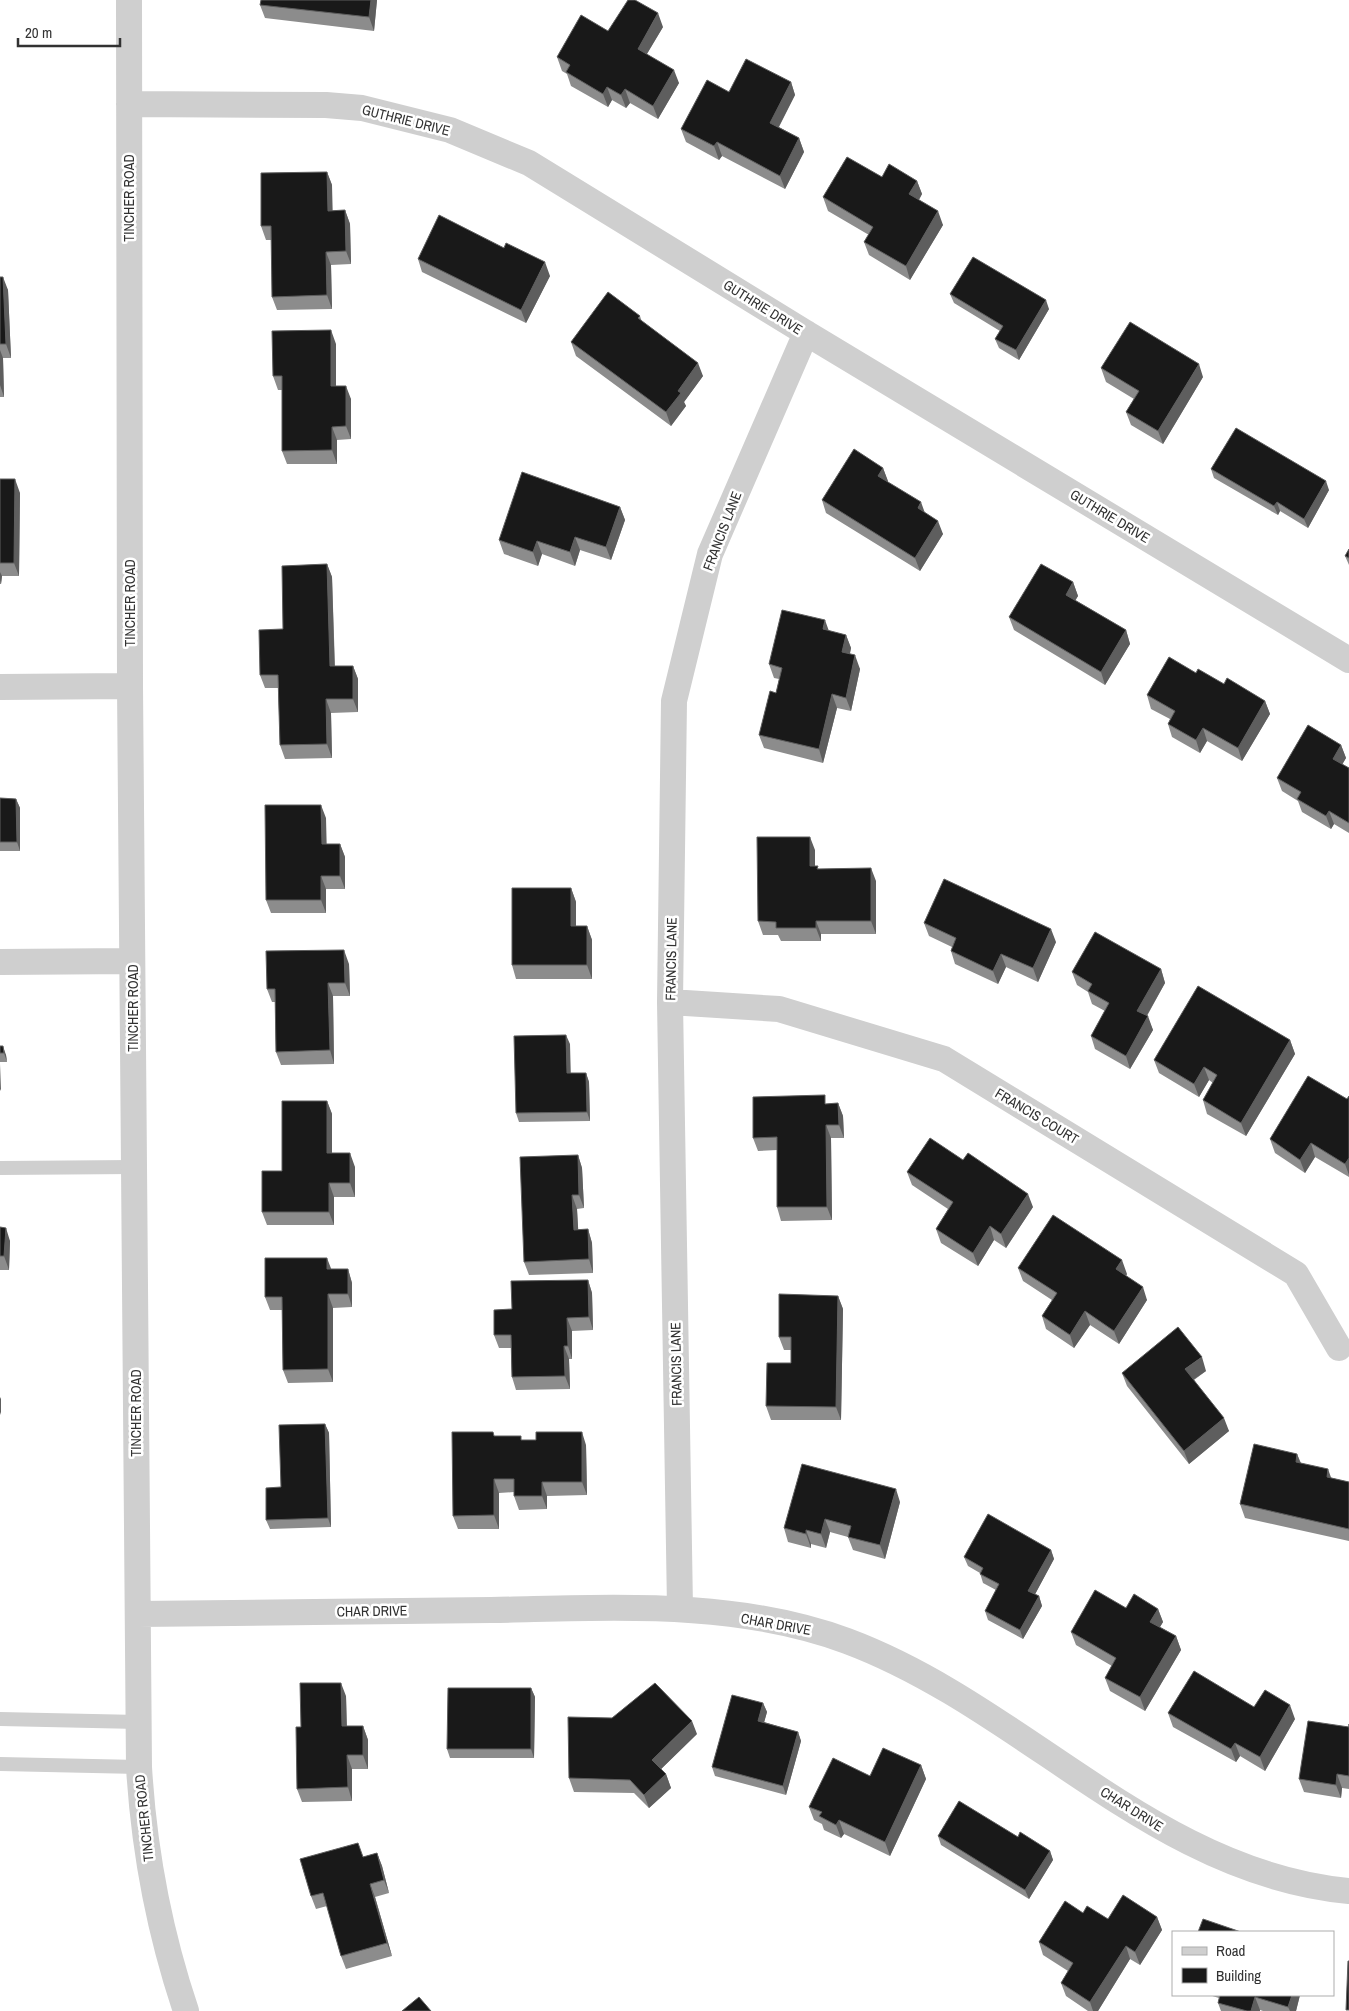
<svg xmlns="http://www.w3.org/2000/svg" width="1349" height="2011" viewBox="0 0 1349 2011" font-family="'Archivo Narrow',sans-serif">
<rect width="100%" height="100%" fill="#fff"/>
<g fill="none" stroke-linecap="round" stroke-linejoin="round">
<!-- lane -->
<path stroke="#cfcfcf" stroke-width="14" d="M0,1168L134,1167
M0,1719L139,1722
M0,1764L139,1767"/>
<!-- street -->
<path stroke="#cfcfcf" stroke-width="26" d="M129,0L130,686L139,1767C144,1851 159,1931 186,2011
M129,104L326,105L362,108L450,130L529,163L806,333L1349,660
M0,687L130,686
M0,962L132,961
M670,1002L779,1009L944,1059L1296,1274L1339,1348
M680,1608L670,1002L674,701L710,554L806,333
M138,1614C256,1613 373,1611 491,1610C610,1608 734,1599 847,1641C1024,1707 1154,1873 1349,1891"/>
</g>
<!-- wall -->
<path fill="#8c8c8c" d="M377,0L374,31L265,18L260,5Z
M663,27L647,54L679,83L658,119L630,103L626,108L612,100L608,107L571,86L567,74L562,71L557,57L608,31Z
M791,82L795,95L779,127L799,138L804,152L785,189L722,156L719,160L686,142L681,129L729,92Z
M327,172L332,185V211L345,210L350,224L351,264L331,265L332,309L277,310L272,297V240H266L261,226Z
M882,177L917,181L922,194L919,200L943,225L910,280L869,255L864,242L869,235L828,211L823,197Z
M418,259L550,276L526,323L422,272Z
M0,277L8,290L11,358H3L4,397H0Z
M950,294L1049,309L1019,360L999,348L995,339L1000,331L954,303Z
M640,316L642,322L703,376L684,402L686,406L671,426L576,356L571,342Z
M336,344V386L351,399V439L337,440V464H287L282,451V390H278L273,376Z
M1101,368L1203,377L1163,444L1131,425L1126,412L1134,399L1106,382Z
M883,468L888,482L924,512L943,534L920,571L826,513L822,500Z
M1211,469L1329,490L1308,528L1280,511L1278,515L1214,478Z
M0,479L20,493L19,576H2L1,584H0Z
M620,507L625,520L611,560L580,550L575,566L542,554L538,566L504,554L499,540Z
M1349,549V565L1345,556Z
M327,564L332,577L335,666H353L358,679V712L331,713L332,758L285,759L280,745L278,688H265L260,675Z
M1073,582L1078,596L1075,600L1126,630L1130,644L1105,685L1014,630L1009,617Z
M828,631L846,635L851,648L850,654L860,669L851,711L837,708L823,763L764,748L759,735L776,693L779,679L774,678L769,664Z
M1196,673L1265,701L1270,714L1242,761L1207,741L1200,753L1172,737L1168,724L1170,719L1151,709L1147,695Z
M1341,745L1346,758L1342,764L1349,768V833L1334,824L1331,829L1302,812L1298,801L1282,791L1277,778Z
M0,798L16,799L20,808V851H0Z
M326,818V844H340L345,857V889H326V913H271L266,900Z
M815,850V866L819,869L876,881V934H821V941H781L778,935H763L758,921Z
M571,888L576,902V926H587L592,940V979H516L512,965Z
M924,923L1056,942L1038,982L1006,967L998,984L955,964L951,951L952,947L929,936Z
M349,964L350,996H333L334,1064L281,1065L276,1052L275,1002H272L267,989Z
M1161,969L1165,983L1147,1016L1153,1030L1130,1069L1095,1049L1091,1036L1105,1011L1092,1004L1088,992L1077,985L1072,972Z
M1290,1040L1295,1054L1246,1136L1207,1114L1203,1100L1213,1083L1209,1080L1199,1097L1159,1073L1154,1060Z
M570,1044V1073H586L589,1082L590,1121L519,1122L516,1113Z
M0,1046L6,1055L7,1062H0Z
M1349,1096V1177L1315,1157L1305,1173L1275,1153L1270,1139L1347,1099Z
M327,1101L332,1114V1153L355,1167V1197H334V1225H267L262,1212L282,1171Z
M838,1103L843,1116L844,1138H831L832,1220L781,1221L777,1207V1150L758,1151L753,1138L828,1104Z
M578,1155L582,1168L584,1208L577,1209L578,1230L588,1229L592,1243L593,1273L529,1275L524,1262Z
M907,1172L1033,1207L1006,1248L994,1240L978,1266L941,1243L936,1229L948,1209L912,1185Z
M0,1227L10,1241L9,1270H0Z
M1018,1268L1127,1274L1126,1276L1147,1300L1119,1344L1090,1325L1074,1348L1046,1329L1042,1316L1052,1300L1023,1281Z
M331,1269H348L352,1283V1307L333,1308V1382L288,1383L283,1370L282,1310H270L265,1297Z
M588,1280L592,1293L593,1330L572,1331V1359H569L570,1389L516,1390L512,1377L511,1348H499L494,1335L512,1309Z
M838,1296L843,1309L841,1420H771L766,1406L791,1363V1350H784L779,1337Z
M1206,1371L1194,1380L1229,1431L1189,1464L1127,1386L1122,1373Z
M325,1424L329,1433L331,1527L270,1529L266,1520Z
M495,1436L522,1440L586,1445L587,1495L547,1496V1509L519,1510L514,1496V1492L499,1493V1529H458L453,1516Z
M1297,1454L1301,1463L1332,1478L1349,1482V1541L1245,1518L1240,1504Z
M900,1502L885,1559L853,1550L848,1537L830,1532L826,1548L811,1544V1548L788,1542L784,1528Z
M1051,1550L1054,1559L1035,1594L1039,1596L1042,1606L1023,1639L988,1620L985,1611L996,1590L983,1583L980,1573L968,1566L964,1557Z
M1126,1608L1158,1609L1163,1622L1160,1627L1176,1636L1181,1650L1145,1711L1110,1691L1105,1678L1112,1666L1076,1645L1071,1632Z
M531,1688L535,1697L534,1758H450L447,1749Z
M346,1696L347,1726H363L368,1740V1769H352V1801L302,1802L297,1789Z
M763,1703L767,1712L764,1722L798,1732L801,1741L786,1795L715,1776L712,1767Z
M1254,1707L1295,1719L1265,1771L1240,1756L1236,1762L1173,1727L1168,1713Z
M1349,1724V1789L1342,1788L1341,1798L1304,1792L1299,1779L1349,1727Z
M697,1734L661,1769L666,1774L671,1788L649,1808L634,1793L574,1792L569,1778Z
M921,1765L926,1779L890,1856L844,1834L841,1838L824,1830L822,1824L814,1820L809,1807L870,1776Z
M938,1836L1018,1837L1050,1851L1053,1860L1029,1899L941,1845Z
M377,1853L382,1866L389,1893L375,1897L392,1956L346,1969L341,1956L327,1906L316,1909L311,1896L363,1857Z
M1083,1913L1108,1919L1157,1917L1162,1930L1140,1965L1130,1959L1098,2011H1088L1066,1996L1061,1983L1068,1971L1043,1955L1039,1942Z
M1209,1995H1300L1296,2011H1263L1260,2010V2011H1221L1218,2003L1219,1998Z"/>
<!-- shaded-wall -->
<path fill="#5e5e5e" d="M371,0H377L374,31L369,17Z
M658,13L663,27L642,62L638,49Z
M674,70L679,83L658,119L653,106Z
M791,82L795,95L774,136L770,123Z
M607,87L612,100L608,107L603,94Z
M625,89L630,103L626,108L621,95Z
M799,138L804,152L785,189L780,176Z
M717,142L722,156L719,160L714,146Z
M327,172L332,185L333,224L328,211Z
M917,181L922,194L914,208L909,194Z
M345,210L350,224L351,264L346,251Z
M938,211L943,225L910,280L906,266Z
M326,252L331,265L332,309L327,295Z
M545,262L550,276L526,323L521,310Z
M3,277L8,290L11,358L6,344Z
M1046,300L1049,309L1019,360L1016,350Z
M331,330L336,344V399L331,386Z
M0,350L3,358L4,397L0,385Z
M698,363L703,376L684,402L686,406L671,426L666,412L678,391Z
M1199,364L1203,377L1163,444L1158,431Z
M346,386L351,399V439L346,426Z
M332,427L337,440V464L332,450Z
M883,468L888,481L883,489L878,476Z
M15,479L20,493L19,576L14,563Z
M1326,481L1329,490L1308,528L1304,519Z
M921,502L926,516L918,508Z
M1277,502L1280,511L1278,515L1274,506Z
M620,507L625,520L611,560L606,547Z
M938,521L943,534L920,571L915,558Z
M575,537L580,550L575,566L570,552Z
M537,541L542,554L538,566L533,552Z
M327,564L332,577L335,679L330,666Z
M0,572L2,576L1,584L0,580Z
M1073,582L1078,596L1071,608L1066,595Z
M825,620L830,634L823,629Z
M1126,630L1130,644L1105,685L1101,672Z
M846,635L851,648L847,665L842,652Z
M855,655L860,669L851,711L846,698Z
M353,666L358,679V712L353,699Z
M832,694L837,708L823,763L819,749Z
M326,699L331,713L332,758L327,744Z
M1265,701L1270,714L1242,761L1238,748Z
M1203,728L1207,741L1200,753L1196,740Z
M1341,745L1346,758L1338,772L1333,759Z
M16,799L20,808V851L17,842Z
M321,805L326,818L327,858L322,844Z
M1329,811L1334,824L1331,829L1326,816Z
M810,837L815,850V879L810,866Z
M340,844L345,857V889L340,876Z
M871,868L876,881V934L871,921Z
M321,876L326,889V913L321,900Z
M571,888L576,902V940L571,926Z
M816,921L821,934V941L816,928Z
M587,926L592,940V979L587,965Z
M1051,929L1056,942L1038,982L1033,968Z
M344,950L349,964L350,996L345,983Z
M1001,954L1006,967L998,984L993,971Z
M1161,969L1165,983L1142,1024L1137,1011Z
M328,983L333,996L334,1064L330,1050Z
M1148,1016L1153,1030L1130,1069L1126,1056Z
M566,1035L570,1044L571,1082L567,1073Z
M1290,1040L1295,1054L1246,1136L1241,1123Z
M3,1046L6,1055L7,1062L4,1053Z
M0,1064L1,1091L0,1089Z
M1204,1067L1209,1080L1199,1097L1194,1084Z
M586,1073L589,1082L590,1121L587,1112Z
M327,1101L332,1114V1166L327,1153Z
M838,1103L843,1116L844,1138L839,1125Z
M826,1125L831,1138L832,1220L827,1207Z
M1311,1143L1315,1157L1305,1173L1300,1160Z
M350,1153L355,1167V1197L350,1183Z
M578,1155L582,1168L584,1208L579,1195Z
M1349,1158V1175L1345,1164Z
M329,1183L334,1197V1225L329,1212Z
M1028,1194L1033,1207L1006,1248L1001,1234Z
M572,1195L577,1209L579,1243L574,1230Z
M990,1226L994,1240L978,1266L973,1253Z
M6,1228L10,1241L9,1270L4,1256Z
M588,1229L592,1243L593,1273L589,1259Z
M327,1258L332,1271L327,1269Z
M1122,1260L1127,1274L1121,1283L1116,1269Z
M348,1269L352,1283V1307L348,1294Z
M588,1280L592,1293L593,1330L589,1317Z
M1143,1287L1147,1300L1119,1344L1114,1331Z
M328,1294L333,1308V1382L328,1369Z
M838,1296L843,1309L841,1420L836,1407Z
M1085,1311L1090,1325L1074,1348L1070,1335Z
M567,1318L572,1331V1359L568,1346Z
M564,1346L569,1359L570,1389L565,1376Z
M1202,1357L1206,1371L1190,1382L1185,1369Z
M0,1397L1,1399V1415L0,1412Z
M1224,1418L1229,1431L1189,1464L1184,1451Z
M325,1424L329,1433L331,1527L328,1518Z
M582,1432L586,1445L587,1495L582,1482Z
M1297,1454L1302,1467L1296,1462Z
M1328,1469L1333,1483L1327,1477Z
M494,1479L499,1493V1529L494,1515Z
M542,1482L547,1496V1509L542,1496Z
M896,1489L900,1502L885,1559L880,1545Z
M825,1519L830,1532L826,1548L821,1534Z
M806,1530L811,1544V1548L806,1534Z
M1051,1550L1054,1559L1032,1600L1028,1591Z
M1039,1596L1042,1606L1023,1639L1020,1630Z
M1158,1609L1163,1622L1155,1635L1150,1622Z
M1176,1636L1181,1650L1145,1711L1140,1697Z
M341,1683L346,1696L347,1740L342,1726Z
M531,1688L535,1697L534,1758L531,1749Z
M763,1703L767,1712L762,1730L758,1721Z
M1290,1705L1295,1719L1265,1771L1260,1757Z
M692,1721L697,1734L657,1773L652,1760Z
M363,1726L368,1740V1769L363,1755Z
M798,1732L801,1741L786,1795L783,1786Z
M1235,1743L1240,1756L1236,1762L1231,1749Z
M347,1755L352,1769V1801L348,1787Z
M921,1765L926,1779L890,1856L885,1842Z
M666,1774L671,1788L649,1808L644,1795Z
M1337,1774L1342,1788L1341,1798L1336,1785Z
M839,1820L844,1834L841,1838L836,1825Z
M1050,1851L1053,1860L1029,1899L1025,1890Z
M377,1853L382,1866L389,1893L384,1880Z
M370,1884L375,1897L392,1956L387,1943Z
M1157,1917L1162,1930L1140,1965L1135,1952Z
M1126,1946L1130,1959L1098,2011H1093L1090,2002Z
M1292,1995H1300L1296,2011H1290L1288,2007Z
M1255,1997L1260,2010V2011H1251Z"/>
<!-- building -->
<path fill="#191919" stroke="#5e5e5e" d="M261,0H371L369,17L260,5Z
M628,0H635L658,13L638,49L674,70L653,106L625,89L621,95L607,87L603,94L566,72L570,65L557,57L581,15L608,31Z
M746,59L791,82L770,123L799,138L780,176L717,142L714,146L681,129L707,80L729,92Z
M847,157L882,177L889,164L917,181L909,194L938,211L906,266L864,242L873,227L823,197Z
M327,172L328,211L345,210L346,251L326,252L327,295L272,297L271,226H261V173Z
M439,215L504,248L506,243L545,262L521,310L418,259Z
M973,257L1046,300L1016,350L995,339L1003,326L950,294Z
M0,277H3L6,344H0Z
M608,292L640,316L638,318L698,363L678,391L681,393L666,412L571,342Z
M1130,322L1199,364L1158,431L1126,412L1139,391L1101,368Z
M331,330V386H346V426L332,427V450L282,451V376H273L272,331Z
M1236,428L1326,481L1304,519L1277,502L1274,506L1211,469Z
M854,449L883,468L878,476L921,502L918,508L938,521L915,558L822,500Z
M522,472L620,507L606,547L575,537L570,552L537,541L533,552L499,540Z
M0,479H15L14,563H0Z
M1349,549V558L1345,556Z
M327,564L330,666H353V699H326L327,744L280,745L278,675H260L259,630L283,629L282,566Z
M1041,564L1073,582L1066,595L1126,630L1101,672L1009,617Z
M782,610L825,620L823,629L846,635L842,652L855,655L846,698L832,694L819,749L759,735L770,691L776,693L782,668L769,664Z
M1169,657L1196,673L1198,669L1224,684L1227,678L1265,701L1238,748L1203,728L1196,740L1168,724L1175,711L1147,695Z
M1308,725L1341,745L1333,759L1349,768V823L1329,811L1326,816L1297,799L1301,792L1277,778Z
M0,798L16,799L17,842H0Z
M265,805H321L322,844H340V876H321V900H266Z
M757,837H810V866H818L817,869L871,868V921H816V928H776V922L758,921Z
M944,879L1051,929L1033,968L1001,954L993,971L951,951L956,938L924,923Z
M512,888H571V926H587V965H512Z
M1095,932L1161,969L1137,1011L1148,1016L1126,1056L1091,1036L1109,1003L1088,991L1092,984L1072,972Z
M344,950L345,983H328L330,1050L276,1052L275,989H267L266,951Z
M1198,986L1290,1040L1241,1123L1203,1100L1217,1075L1204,1067L1194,1084L1154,1060Z
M566,1035L567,1073H586L587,1112L516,1113L514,1036Z
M0,1046H3L4,1053H0Z
M1308,1076L1347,1099L1349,1096V1158L1345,1164L1311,1143L1300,1160L1270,1139Z
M825,1095V1104L838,1103L839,1125H826L827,1207H777V1137L753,1138V1097Z
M282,1101H327V1153H350V1183H329V1212H262V1171H282Z
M930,1138L963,1160L968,1153L1028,1194L1001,1234L990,1226L973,1253L936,1229L953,1202L907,1172Z
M578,1155L579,1195H572L574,1230L588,1229L589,1259L524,1262L520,1157Z
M1053,1215L1122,1260L1116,1269L1143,1287L1114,1331L1085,1311L1070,1335L1042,1316L1057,1293L1018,1268Z
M0,1227L6,1228L4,1256H0Z
M265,1258H327V1269H348V1294H328V1369L283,1370L282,1297H265Z
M588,1280L589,1317L567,1318L568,1346H564L565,1376L512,1377L511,1335H494V1310L512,1309L511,1281Z
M779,1294L838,1296L836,1407L766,1406L767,1363H791V1337H779Z
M1178,1327L1202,1357L1185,1369L1224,1418L1184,1451L1122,1373Z
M325,1424L328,1518L266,1520V1488L281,1487L279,1425Z
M452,1432H493L494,1436H521V1440H536V1432H582V1482H542V1496H514V1479H494V1515L453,1516Z
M1254,1444L1297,1454L1296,1462L1328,1469L1327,1477L1349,1482V1529L1240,1504Z
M802,1464L896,1489L880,1545L848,1537L851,1526L825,1519L821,1534L806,1530V1534L784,1528Z
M988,1514L1051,1550L1028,1591L1039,1596L1020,1630L985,1611L999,1584L980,1574L983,1568L964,1557Z
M1095,1590L1126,1608L1134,1594L1158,1609L1150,1622L1176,1636L1140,1697L1105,1678L1116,1658L1071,1632Z
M1194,1671L1254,1707L1265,1690L1290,1705L1260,1757L1235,1743L1231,1749L1168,1713Z
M300,1683H341L342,1726H363V1755H347L348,1787L297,1789L296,1727H301Z
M655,1683L692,1721L652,1760L666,1774L644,1795L630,1780L569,1778L568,1717L612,1718Z
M448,1688H531V1749H447Z
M732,1695L763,1703L758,1721L798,1732L783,1786L712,1767Z
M1308,1721L1349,1727V1724V1776L1337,1774L1336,1785L1299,1779Z
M883,1748L921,1765L885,1842L839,1820L836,1825L819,1816L822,1812L809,1807L833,1758L870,1776Z
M959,1801L1018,1837L1020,1832L1050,1851L1025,1890L938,1836Z
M358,1843L363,1857L377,1853L384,1880L370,1884L387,1943L341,1956L323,1893L311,1896L300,1859Z
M1123,1895L1157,1917L1135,1952L1126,1946L1090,2002L1061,1983L1073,1963L1039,1942L1065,1901L1083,1913L1087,1906L1108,1919Z
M1203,1919L1241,1932H1198Z
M1348,1961H1349V2010H1346Z
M1220,1995H1292L1288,2007L1255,1997L1251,2011H1247L1218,2003Z
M419,1997L431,2011H402Z"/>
<g text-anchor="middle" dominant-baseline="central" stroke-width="5" stroke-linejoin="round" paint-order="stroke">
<!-- street labels -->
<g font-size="14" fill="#323232" stroke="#fff">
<text transform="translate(406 120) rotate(14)">GUTHRIE DRIVE</text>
<text transform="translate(129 198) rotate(-90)">TINCHER ROAD</text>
<text transform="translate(763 307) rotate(32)">GUTHRIE DRIVE</text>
<text transform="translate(1110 516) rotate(31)">GUTHRIE DRIVE</text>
<text transform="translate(722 531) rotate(-69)">FRANCIS LANE</text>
<text transform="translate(130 603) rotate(-90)">TINCHER ROAD</text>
<text transform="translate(671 959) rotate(-89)">FRANCIS LANE</text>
<text transform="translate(133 1008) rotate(-90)">TINCHER ROAD</text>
<text transform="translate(1037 1116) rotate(31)">FRANCIS COURT</text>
<text transform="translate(676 1364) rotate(-91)">FRANCIS LANE</text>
<text transform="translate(136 1413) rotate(-90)">TINCHER ROAD</text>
<text transform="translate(372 1611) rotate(-1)">CHAR DRIVE</text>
<text transform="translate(776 1624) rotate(10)">CHAR DRIVE</text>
<text transform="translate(1132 1809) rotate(32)">CHAR DRIVE</text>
<text transform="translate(144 1818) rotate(-96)">TINCHER ROAD</text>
</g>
</g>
<!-- legend -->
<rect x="1172" y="1931" width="162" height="65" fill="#ffffff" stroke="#adadad"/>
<rect x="1182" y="1947" width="25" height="8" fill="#cfcfcf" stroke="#adadad"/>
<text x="1216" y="1956" font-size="15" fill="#323232">Road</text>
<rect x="1182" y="1968" width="25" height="15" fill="#191919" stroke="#adadad"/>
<text x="1216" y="1981" font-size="15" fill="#323232">Building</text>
<!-- scale -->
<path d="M18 38v8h102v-8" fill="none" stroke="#323232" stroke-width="2.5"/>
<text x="25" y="38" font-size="15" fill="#323232" stroke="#ffffff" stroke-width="4" paint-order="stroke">20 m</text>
</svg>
